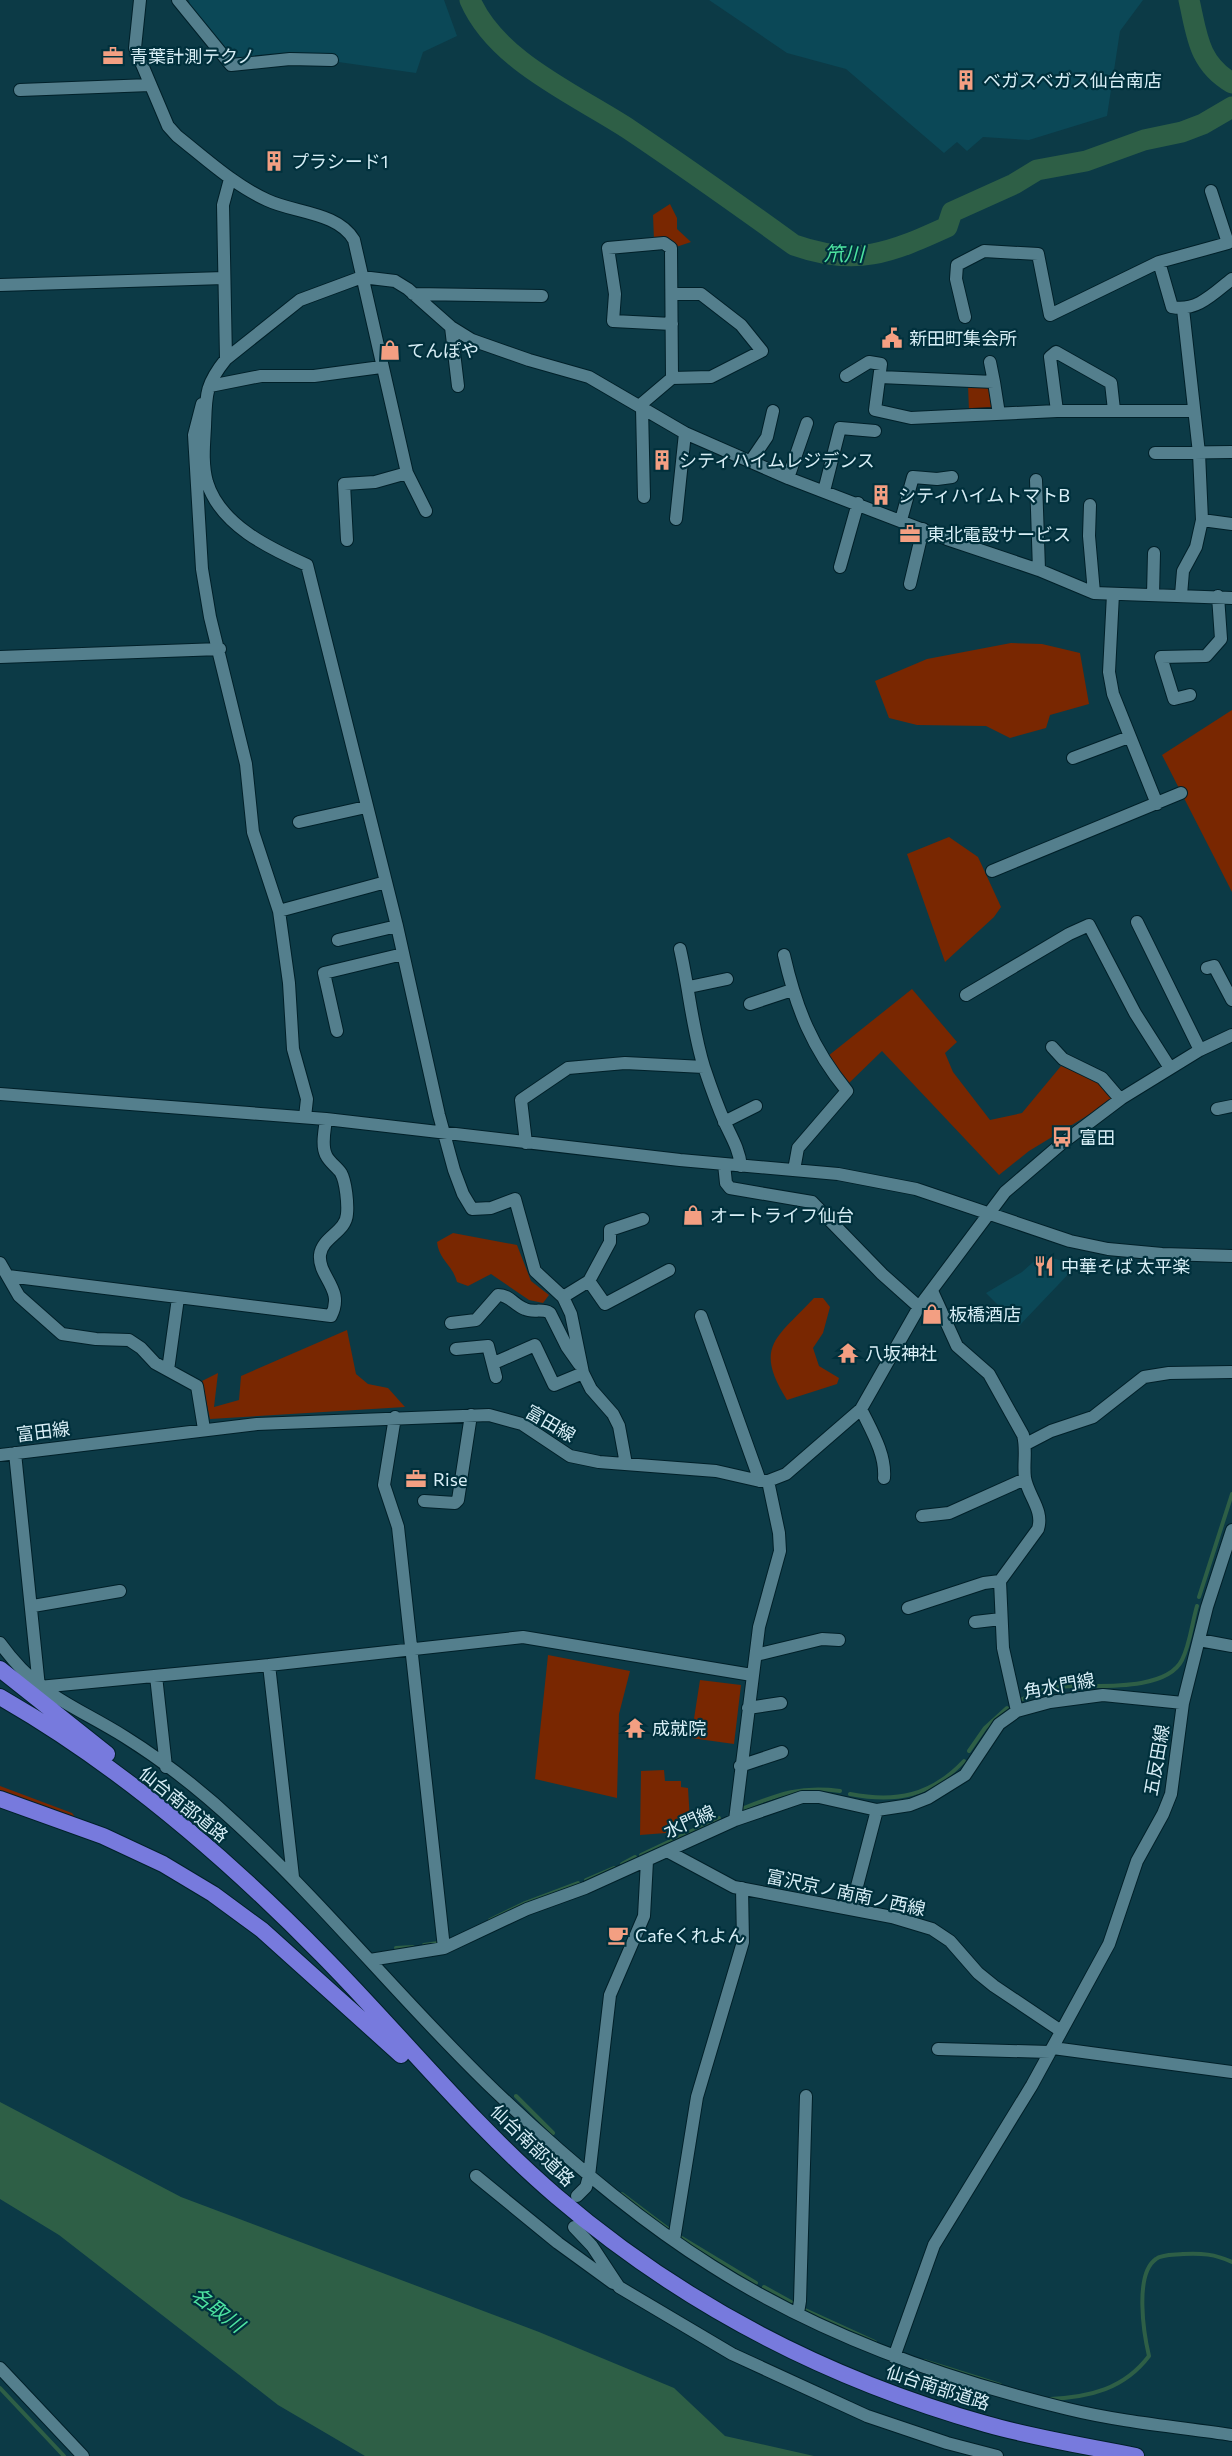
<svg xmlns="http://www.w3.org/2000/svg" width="1232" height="2456" viewBox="0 0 1232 2456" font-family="Commissioner,'Noto Sans JP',sans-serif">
<rect width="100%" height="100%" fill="#0c3a46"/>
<!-- built -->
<path fill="#0b4857" d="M189,0H444L457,36L423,52L416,73L289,55L236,61L192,13Z
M709,0H1143L1120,31L1107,116L1029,140L983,137L967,151L957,142L944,153L846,69L787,53Z
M1041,1255L1077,1265L1019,1326L986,1293L1022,1272Z"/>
<!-- green -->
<path fill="#792701" d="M670,204L677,218V229L691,242L676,247L668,238L654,240L653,215Z
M968,385L984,386L990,390L993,404L990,409L969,411Z
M1011,643L1042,644L1080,653L1089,704L1050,715L1046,728L1010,738L986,726L917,725L889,718L875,681L927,659Z
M1232,710V892L1162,755Z
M949,837L978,857L1001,907L994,917L945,962L907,854Z
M912,989L957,1042L945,1053L953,1072L990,1120L1022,1113L1061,1066L1101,1083L1113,1100L1029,1151L999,1175L882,1051L848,1084L828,1056Z
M453,1233L517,1245L531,1281L549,1295L543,1303L529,1300L491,1274L468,1286L457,1282C452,1264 439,1260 437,1242Z
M814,1298H823L830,1307L823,1333L813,1348L819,1366L839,1378L837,1384L787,1400C753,1346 777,1338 814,1298Z
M347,1330L356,1374L368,1384L388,1388L405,1407L210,1419L202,1381L218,1373L214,1407L239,1400L241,1376Z
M548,1655L630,1671L619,1714L617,1798L535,1779Z
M700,1680L741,1685L734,1744L691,1738Z
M664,1770L665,1781H681V1787L688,1788L690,1821L669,1822L666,1833L640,1835L641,1771Z
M0,1786L72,1813L78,1821L0,1793Z"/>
<!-- water -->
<path fill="#2e5f46" d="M0,2102L181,2197L539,2332L674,2388L725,2436L814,2456H365L278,2405L59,2235L0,2199Z"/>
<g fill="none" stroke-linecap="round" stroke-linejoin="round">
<!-- stream -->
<path stroke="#2e5f46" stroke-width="4" d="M1199,1597L1232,1494
M1084,1686C1111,1686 1168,1688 1182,1660C1190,1644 1192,1623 1197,1606
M1055,1687L1073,1686
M1020,1700L1046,1689
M969,1751L985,1728L1007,1708
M850,1794C896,1803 931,1796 964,1761
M744,1808C780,1794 800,1786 840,1791
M641,1855L719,1818
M622,1864L635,1857
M586,1880L614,1868
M490,1920L525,1903L578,1883
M424,1945L438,1943
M396,1948L413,1947
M516,2096L553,2133
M622,2194L671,2231
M680,2237L756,2283
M764,2287L791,2302
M805,2310L875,2342
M924,2361L1000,2385
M0,2388L64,2456
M1050,2399C1090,2397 1124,2389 1149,2356C1144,2335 1134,2274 1156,2259C1162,2254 1175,2255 1183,2254C1201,2253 1215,2254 1232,2262"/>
<!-- river -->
<path stroke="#2e5f46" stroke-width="21" d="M470,0C497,62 577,95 630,130C685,167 740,206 794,245C856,267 890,253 947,227L952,212L1014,184L1037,170L1086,161L1144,140L1182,132L1203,124L1232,107
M1189,0C1197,35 1198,63 1232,83"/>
<!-- minor casing -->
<g stroke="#002029" stroke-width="14">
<path id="minor" d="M140,0L135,48L168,126L177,136C206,159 234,185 267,200C294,213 338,212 354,240L407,473L375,482L344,484L347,540
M178,0L231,65L290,59L332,60
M20,90L150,85
M230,179L223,205L226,359C205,385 206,395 205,427C204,445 202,464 207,482C220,525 269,548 307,565L397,926L439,1115L454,1170L463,1194L472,1209L491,1208L515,1199L535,1271L563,1297L571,1314L583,1373L591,1389L613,1414L619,1426L626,1464
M1159,262L1172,307C1197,312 1214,293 1232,279
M0,285L224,278
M413,294L542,296
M672,294H701L741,325L762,351L711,377L672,378
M965,317L956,279L957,265L984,251L1038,254L1050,315L1159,262L1228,243L1211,191
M451,327L458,386
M226,359L300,300L362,277L395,281L408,289L451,327L472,340L529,360L589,377L685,433L788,478L947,539L1039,570L1094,593L1232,598
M846,376L869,362L881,364L875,410L911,418L1057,411H1194
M880,377L994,382L990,362
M994,382L999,414
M210,386L261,376H314L381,367
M202,404L194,435L202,569L210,617L246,764L253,832L279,911L289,983L293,1049L307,1099L305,1117
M639,406L672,378L671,248L664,243L608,248L615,294L613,321L672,324
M642,408L644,497
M1057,411L1050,357L1056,352L1111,383L1114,410
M1155,453L1232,452
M750,462L767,437L773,411
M407,473L426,511
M788,478L807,423
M1036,480L1039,570
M824,491L840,428L875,431
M1090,505L1089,536L1094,593
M676,519L685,433
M901,520L913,477L937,479L952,477
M1202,520L1232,524
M840,567L858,503
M910,584L923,529
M1113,594L1109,672L1113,694L1157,804
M1153,595L1154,553
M1181,595L1183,571L1196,547L1202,520L1199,453L1183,309
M0,657L220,649
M1190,695L1174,699L1161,657L1206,656L1221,639L1218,596
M1073,758L1129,737
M299,822L366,807
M992,871L1181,793
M279,911L386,882
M1137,922L1200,1050
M338,940L397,926
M680,949C689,988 692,1029 704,1067C710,1085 717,1105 725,1123C732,1138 739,1149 741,1166
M784,955C796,1008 812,1048 847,1091L798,1148L794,1170
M1207,968L1214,966L1232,1000
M689,987L727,979
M966,995L1069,934L1089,925L1135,1013L1170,1068
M750,1004L792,990
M337,1031L324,973L403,954
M1052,1047L1063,1059L1102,1078L1120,1099
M0,1094L326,1119L680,1160L838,1174L916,1189L1070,1241L1108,1249L1162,1254L1232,1256
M1217,1109L1232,1106
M724,1122L756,1106
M526,1143L521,1100L568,1068L625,1063L704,1067
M724,1164L726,1183L730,1188L812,1202L882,1274L919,1307
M0,1263L19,1296L62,1334L96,1339L129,1340L141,1348L155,1363L197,1386L204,1429
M8,1276L331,1316C345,1289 318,1277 320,1255C322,1237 346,1232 347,1214C348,1204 346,1182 341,1173C337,1167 329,1162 326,1155C321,1145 325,1129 326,1119
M589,1281L605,1304L669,1270
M932,1291L957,1346L989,1374L1023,1435C1027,1450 1023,1464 1025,1478C1028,1496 1044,1510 1038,1529L1000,1581L1003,1648L1017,1711
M563,1297L589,1281L610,1242V1230L643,1219
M701,1316L760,1481
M451,1323L476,1320L498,1295C510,1295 514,1305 525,1309C533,1313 542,1308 550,1313L567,1347L579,1364
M456,1349L488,1346L496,1377
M494,1363L535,1345L554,1385L583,1373
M168,1370L178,1298
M861,1409C871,1430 886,1454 884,1478
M395,1417L384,1485L398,1527L444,1948
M1026,1444L1051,1431L1093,1417L1144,1377L1169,1373L1232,1372
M15,1453L39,1687L269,1665L523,1637L752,1675
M0,1455L257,1424L489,1415L522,1424L570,1456L599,1462L716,1471L760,1481H768L786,1474L861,1409L919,1307L1005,1192L1061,1144L1122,1098L1200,1050L1232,1035
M424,1501L455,1503L458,1500L471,1415
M922,1516L949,1513L1025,1479
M33,1606L120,1591
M908,1608L984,1583L1000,1581
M975,1622L1001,1619
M1199,1640L1232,1646
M0,1643C39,1697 72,1704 125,1737C165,1762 204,1793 238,1825C329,1909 406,2006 495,2091C562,2155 634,2217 712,2266C820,2335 944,2379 1068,2409C1121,2422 1178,2427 1232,2435
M756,1655L822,1639L839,1640
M269,1665L293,1877
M156,1676L166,1767
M748,1708L781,1703
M740,1766L782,1752
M735,1820L802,1797H819L877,1810L910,1805L928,1798L965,1775L999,1724L1017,1711L1050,1702L1103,1695L1183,1703
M667,1851L734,1887L892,1917L932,1929L950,1941L978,1973L994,1986L1061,2031
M851,1909L877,1810
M370,1960L444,1948L527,1909L585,1888L735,1820L759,1627L780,1551L779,1533L768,1481
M1053,2048L1232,2072
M938,2049L1050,2052
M476,2176L558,2243L613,2283
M577,2196L586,2187L589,2176L610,1995L644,1916L647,1861
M574,2227L592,2246L619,2287L732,2354L867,2416L947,2443L997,2456
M674,2240L697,2097L743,1942L742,1888
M798,2313L800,2301L806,2096
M894,2357L934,2245L1032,2085L1109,1944L1137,1861L1163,1814L1171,1794L1183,1703L1207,1607L1232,1530
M0,2368L83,2456"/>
</g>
<!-- highway casing -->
<g stroke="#002029" stroke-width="18">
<path id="highway" d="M0,1669L107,1754
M0,1697C119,1765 226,1857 322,1955C400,2034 471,2123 556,2196C681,2303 827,2379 986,2424C1035,2438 1086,2446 1136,2456
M0,1799L103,1836L163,1864L213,1894L262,1930L401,2055"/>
</g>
<!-- minor -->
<use href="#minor" stroke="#547f8d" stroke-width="12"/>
<!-- highway -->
<use href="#highway" stroke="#777add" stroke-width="16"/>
</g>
<!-- icons -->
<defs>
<g id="office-bare" transform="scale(1.62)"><path d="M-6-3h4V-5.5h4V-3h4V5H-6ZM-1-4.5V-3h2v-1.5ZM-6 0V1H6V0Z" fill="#f39f82" stroke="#00303c" stroke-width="2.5" paint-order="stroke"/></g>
<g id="building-bare" transform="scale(1.62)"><path d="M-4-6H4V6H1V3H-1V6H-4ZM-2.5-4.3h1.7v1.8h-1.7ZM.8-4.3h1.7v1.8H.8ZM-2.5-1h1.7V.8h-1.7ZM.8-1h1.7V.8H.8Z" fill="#f39f82" stroke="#00303c" stroke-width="2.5" paint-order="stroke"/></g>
<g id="civic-bare" transform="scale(1.62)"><path d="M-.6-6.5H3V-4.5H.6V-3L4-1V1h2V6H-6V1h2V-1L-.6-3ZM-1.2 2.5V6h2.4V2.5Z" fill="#f39f82" stroke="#00303c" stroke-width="2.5" paint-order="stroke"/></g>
<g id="shop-bare" transform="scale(1.62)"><path d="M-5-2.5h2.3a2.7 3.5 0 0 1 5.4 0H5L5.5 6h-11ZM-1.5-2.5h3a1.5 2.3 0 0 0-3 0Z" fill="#f39f82" stroke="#00303c" stroke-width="2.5" paint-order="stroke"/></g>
<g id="bus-bare" transform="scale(1.62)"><path d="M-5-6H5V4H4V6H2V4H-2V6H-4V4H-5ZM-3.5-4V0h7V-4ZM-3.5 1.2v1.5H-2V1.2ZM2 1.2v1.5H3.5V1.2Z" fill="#f39f82" stroke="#00303c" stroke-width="2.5" paint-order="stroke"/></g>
<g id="restaurant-bare" transform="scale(1.62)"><path d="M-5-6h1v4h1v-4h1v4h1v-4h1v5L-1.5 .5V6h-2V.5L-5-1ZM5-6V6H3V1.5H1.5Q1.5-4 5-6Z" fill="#f39f82" stroke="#00303c" stroke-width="2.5" paint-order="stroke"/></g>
<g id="temple-bare" transform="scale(1.62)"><path d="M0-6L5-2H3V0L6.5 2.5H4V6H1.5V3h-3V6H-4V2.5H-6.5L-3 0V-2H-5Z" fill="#f39f82" stroke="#00303c" stroke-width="2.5" paint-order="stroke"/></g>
<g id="cafe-bare" transform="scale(1.62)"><path d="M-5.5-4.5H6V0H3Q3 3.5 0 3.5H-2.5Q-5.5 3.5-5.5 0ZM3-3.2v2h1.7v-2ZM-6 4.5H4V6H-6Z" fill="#f39f82" stroke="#00303c" stroke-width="2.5" paint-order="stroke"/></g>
</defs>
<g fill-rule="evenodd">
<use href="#office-bare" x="113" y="56"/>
<use href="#building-bare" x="966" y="80"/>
<use href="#building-bare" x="274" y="161"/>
<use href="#civic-bare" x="892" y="338"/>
<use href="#shop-bare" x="390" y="350"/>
<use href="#building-bare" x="662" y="460"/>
<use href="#building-bare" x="881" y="495"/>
<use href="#office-bare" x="910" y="534"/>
<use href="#bus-bare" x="1062" y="1137"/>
<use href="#shop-bare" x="693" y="1215"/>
<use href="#restaurant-bare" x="1044" y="1266"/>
<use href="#shop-bare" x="932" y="1314"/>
<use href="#temple-bare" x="848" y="1353"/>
<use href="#office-bare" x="416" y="1479"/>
<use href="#temple-bare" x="635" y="1728"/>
<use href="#cafe-bare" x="618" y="1935"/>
</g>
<g text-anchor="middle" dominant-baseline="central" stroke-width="4.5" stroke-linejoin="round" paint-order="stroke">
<!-- poi labels -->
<g font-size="18" fill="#d7eef6" stroke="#00303c" text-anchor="start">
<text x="130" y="56">青葉計測テクノ</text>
<text x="983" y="80">ベガスベガス仙台南店</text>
<text x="291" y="161">プラシード1</text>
<text x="909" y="338">新田町集会所</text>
<text x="407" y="350">てんぽや</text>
<text x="679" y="460">シティハイムレジデンス</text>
<text x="898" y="495">シティハイムトマトB</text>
<text x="927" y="534">東北電設サービス</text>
<text x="1079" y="1137">富田</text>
<text x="710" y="1215">オートライフ仙台</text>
<text x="1061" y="1266">中華そば 太平楽</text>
<text x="949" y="1314">板橋酒店</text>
<text x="865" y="1353">八坂神社</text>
<text x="433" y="1479">Rise</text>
<text x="652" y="1728">成就院</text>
<text x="635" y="1935">Cafeくれよん</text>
</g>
<!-- street labels -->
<g font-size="18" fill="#d7eef6" stroke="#00303c">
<text transform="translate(551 1423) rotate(30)">富田線</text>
<text transform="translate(43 1431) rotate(-7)">富田線</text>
<text transform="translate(1059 1685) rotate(-10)">角水門線</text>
<text transform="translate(1156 1760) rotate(-80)">五反田線</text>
<text transform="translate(184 1804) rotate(39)">仙台南部道路</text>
<text transform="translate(689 1821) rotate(-24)">水門線</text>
<text transform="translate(846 1892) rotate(12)">富沢京ノ南南ノ西線</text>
<text transform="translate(533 2145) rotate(44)">仙台南部道路</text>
<text transform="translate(938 2387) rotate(18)">仙台南部道路</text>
</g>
<!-- water labels -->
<g font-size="20" font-style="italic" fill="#4de3a0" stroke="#00303c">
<text transform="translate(844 253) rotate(1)">笊川</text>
<text transform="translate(218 2309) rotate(37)">名取川</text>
</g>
</g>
</svg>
